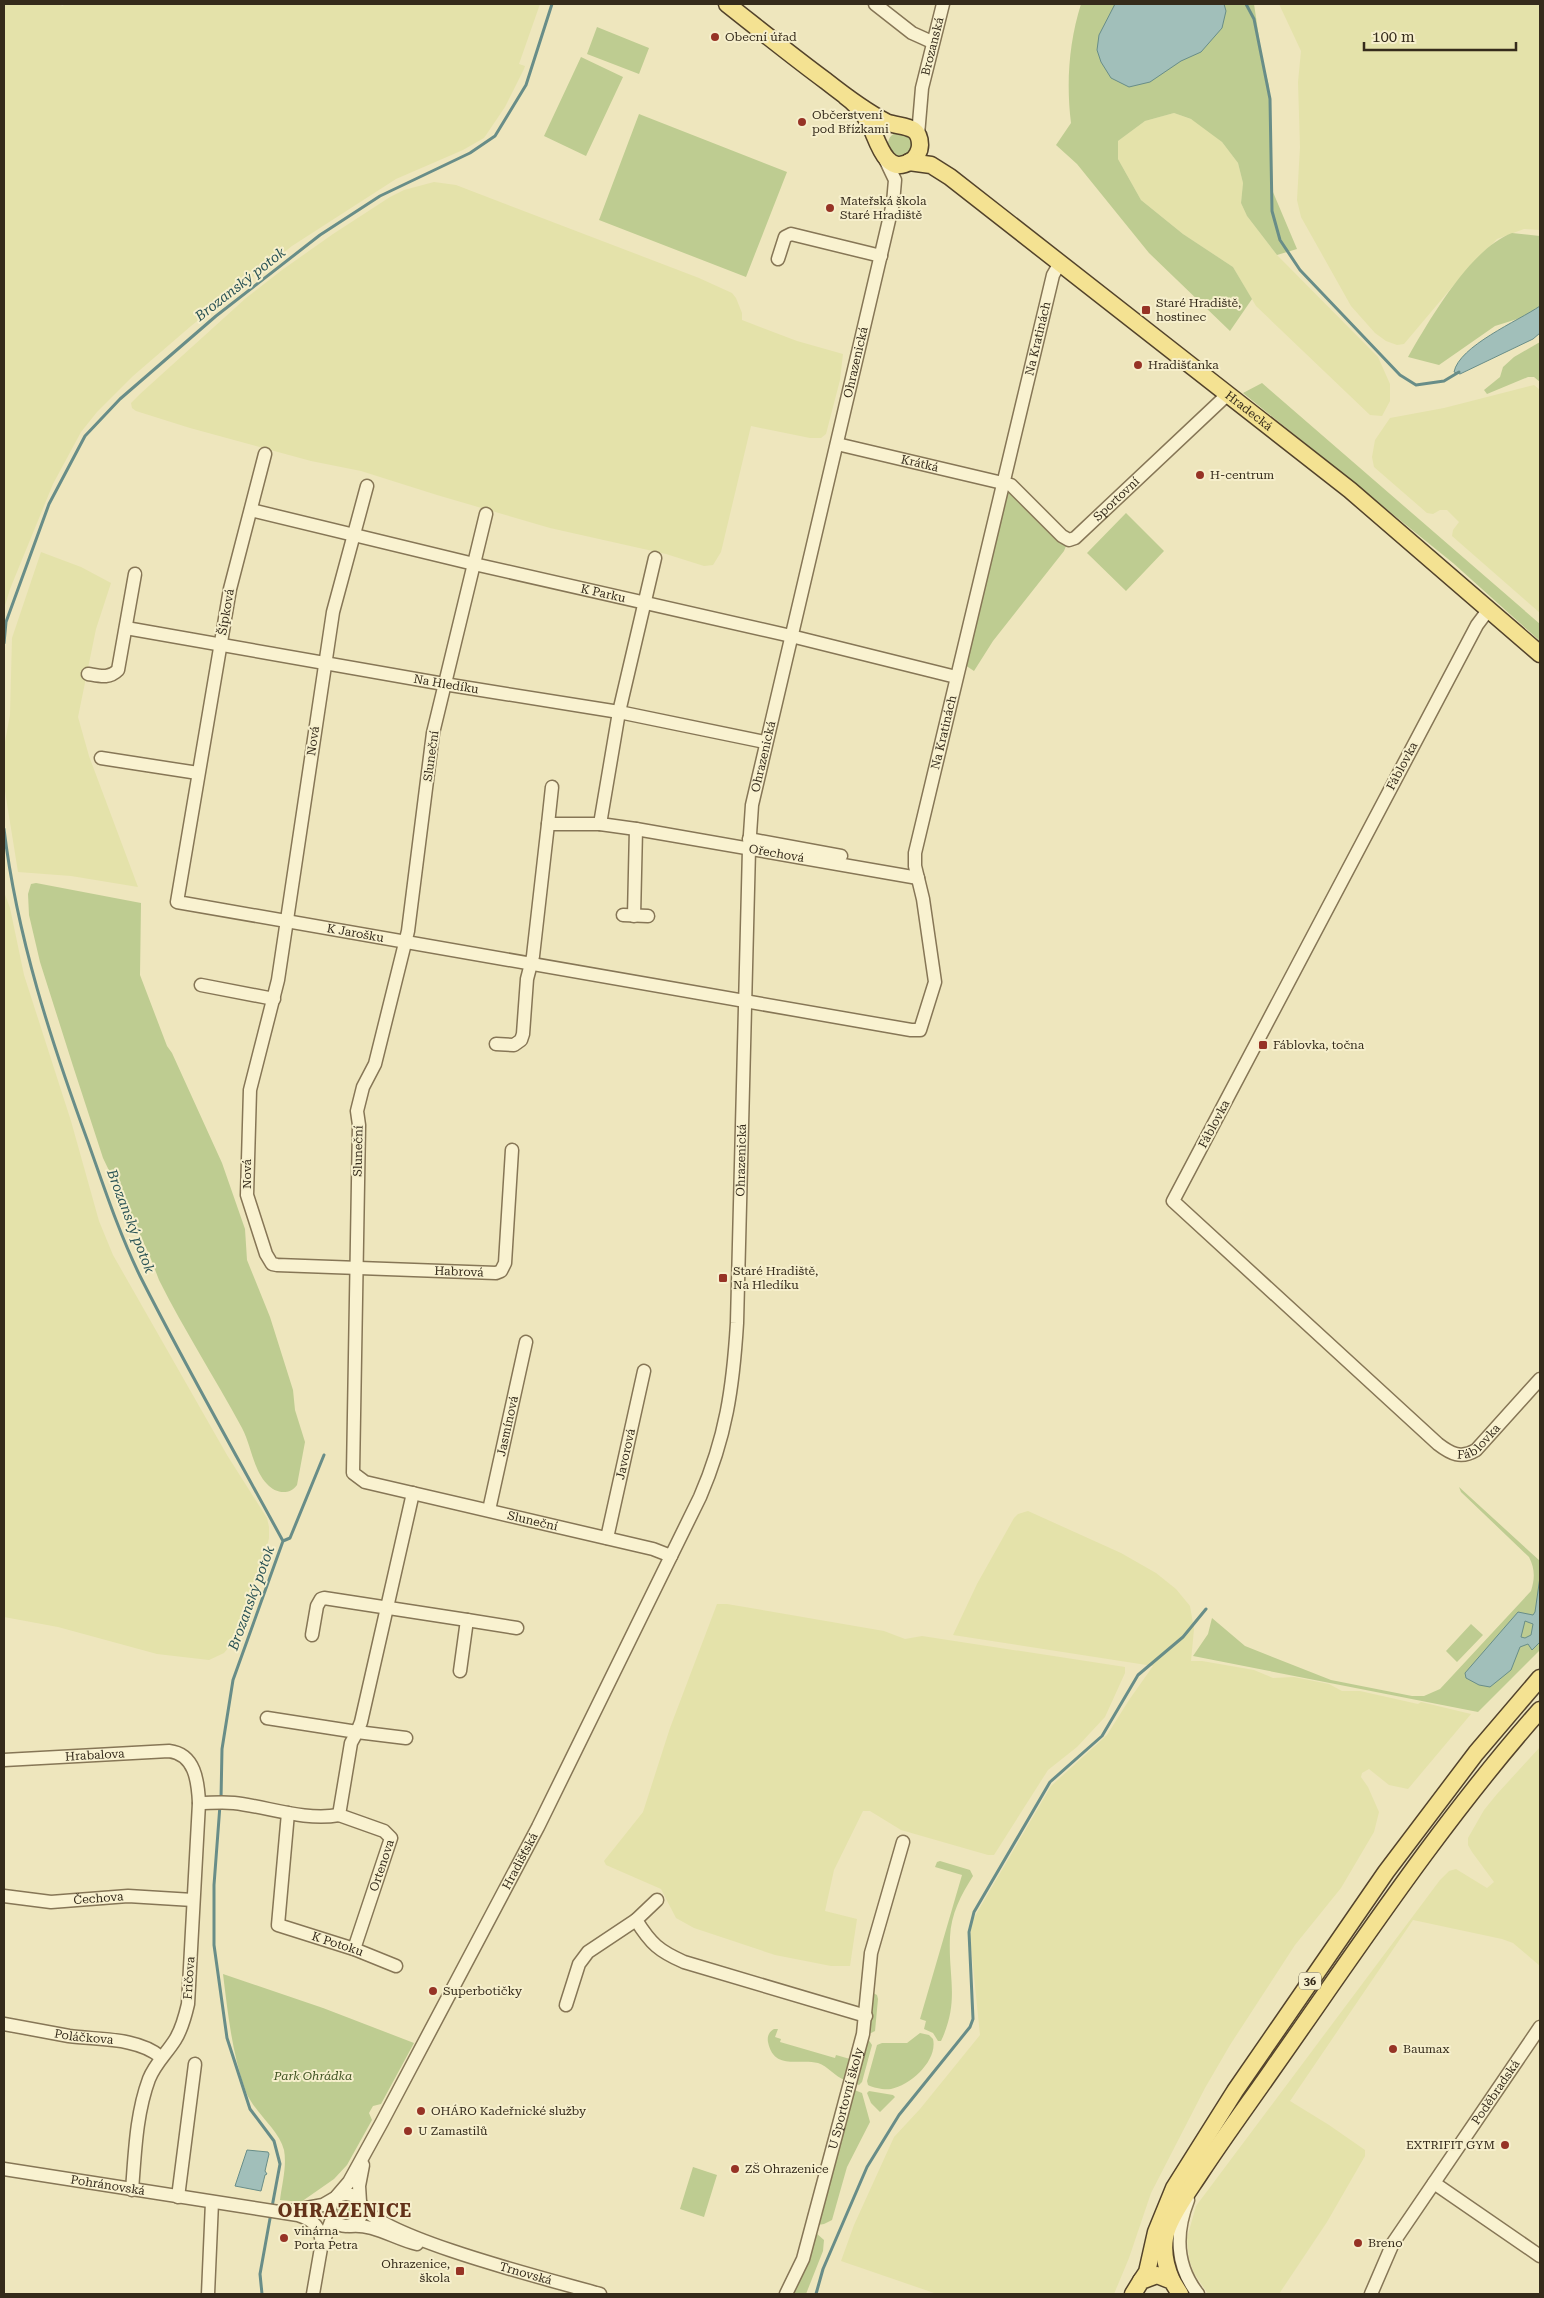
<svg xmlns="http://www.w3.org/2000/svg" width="1544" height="2298" viewBox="0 0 1544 2298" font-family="'Roboto Serif',serif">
<rect width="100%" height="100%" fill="#eee6bd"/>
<!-- farmland -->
<path fill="#e4e2aa" d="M4,4H58L63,6L64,4H540L519,64L525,66L524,69L505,107L484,138L463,150L396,179L292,246L191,326L133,376L97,412L81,432L53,484L10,589L4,609Z
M1279,4H1540V230L1524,229L1497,239L1458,280L1404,344L1397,345L1386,341L1375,333L1351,306L1301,217L1297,200L1300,147L1298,82L1301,51Z
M1174,113L1196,121L1222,142L1238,163L1243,183L1241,203L1247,216L1277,255L1378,357L1390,384V401L1382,416L1370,415L1256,306L1233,267L1183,234L1141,200L1118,159V141L1145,121Z
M434,182L456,185L699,278L732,293L736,298L742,313V320L797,341L843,354L840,380L826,434L821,438H810L751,426L721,552L713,565L704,566L666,554L550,528L437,495L361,471L311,461L190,428L136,411L132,408L131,403L140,394L246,298L282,270L333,234L390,197L404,190Z
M1534,385L1540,390V613L1452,536L1453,530L1459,522L1447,510H1440L1433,514L1427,513L1374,467L1372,457L1375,440L1390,418L1444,408Z
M41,552L81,567L111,583L96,629L78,717L89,756L138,887L71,876L18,872L4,785V747L10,715L12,638Z
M4,892L10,908L24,975L71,1121L99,1221L113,1255L227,1455L267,1518L269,1527V1538L263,1564L236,1639L224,1653L209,1660L157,1654L58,1627L4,1617Z
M1028,1511L1121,1553L1156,1573L1176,1589L1190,1606L1194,1629L1191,1661H1202L1254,1670L1273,1678L1294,1677L1329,1684L1342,1691H1360L1418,1704L1421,1702L1471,1714L1408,1789L1389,1785L1369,1769L1362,1773L1361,1777L1368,1787L1379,1812L1374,1832L1341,1888L1295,1945L1230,2045L1205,2088L1151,2193L1129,2258L1114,2294H937L841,2261L854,2225L894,2137L920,2109L980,2035L970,1937L972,1921L1051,1786L1107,1735L1129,1700L1153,1666L953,1635L977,1584L1014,1518L1018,1514Z
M717,1604H727L884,1631L905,1639L922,1636L1125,1667V1673L1105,1717L1077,1747L1048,1770L994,1855H988L901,1830L870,1811H863L834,1870L825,1911L857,1919L850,1966H831L775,1955L694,1928L676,1918L661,1889L606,1865L604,1861L643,1812L670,1728Z
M1540,1747V1966L1513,1943L1502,1939L1413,1920L1290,2101L1329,2125L1365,2150V2156L1327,2222L1279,2294H1208L1194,2273L1189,2259L1187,2238L1196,2206L1440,1880L1449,1871L1456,1869L1487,1888L1494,1882L1472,1852L1468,1845V1838L1484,1810L1497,1794Z"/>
<!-- green -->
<path fill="#becc91" d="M1081,4H1254L1262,58L1269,86L1271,145L1270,185L1297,249L1277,255L1247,216L1241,203L1243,183L1238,163L1222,142L1191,119L1174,113L1145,121L1118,141V159L1141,200L1183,234L1233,267L1252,299L1230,331L1149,253L1077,164L1056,145L1071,123C1066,83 1069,42 1081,4Z
M597,27L649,48L639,74L587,54Z
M581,57L623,77L586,156L544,136Z
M639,114L787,172L746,277L599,220Z
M888 144a12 12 0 1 1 24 0a12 12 0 1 1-24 0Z
M1512,233L1540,236V307L1527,316L1495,326L1439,365L1408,357C1430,319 1470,249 1512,233Z
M1540,342V382L1534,377H1528L1487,394L1484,390L1500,377L1503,367L1514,357Z
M1262,383L1540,624V641L1453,563L1243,393Z
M1010,487L1063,541L1066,546L1064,551L993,641L974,671L965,665L1006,489Z
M1126,513L1164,551L1126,591L1087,553Z
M36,883L141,903L140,975L167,1046L172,1053L222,1163L245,1229L247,1260L270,1317L293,1390L295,1410L305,1442L297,1485C289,1496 275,1493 267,1484C253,1469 251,1445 242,1428C215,1378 184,1330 159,1280L149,1254L103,1158L73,1066L40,962L29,915L28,894L31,884Z
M1459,1487L1540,1561V1650L1478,1712L1193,1656L1208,1634L1212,1618L1245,1646L1331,1680L1412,1696H1424L1440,1689L1531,1591C1535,1578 1535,1569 1529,1557L1461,1492Z
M1471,1624L1483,1635L1457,1662L1446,1651Z
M940,1861L970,1870L973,1876C961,1895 951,1914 950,1937C948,1977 960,2001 941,2041H938L933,2033L924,2029L926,2021L920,2019L962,1875L935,1867L937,1862Z
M223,1974L323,2008L414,2043L381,2104L373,2106L369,2113L372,2120L347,2165L334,2179L301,2202L280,2200C282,2184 287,2166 284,2150C279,2130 254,2112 246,2092C232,2054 228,2014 223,1974Z
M873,1993L877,1995L878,1999L875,2031L869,2034Z
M774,2029H778L775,2037L781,2039L780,2042L835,2058L836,2055L850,2059L845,2080C835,2077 828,2066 818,2063C799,2058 774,2071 768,2042C767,2036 769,2032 774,2029Z
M920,2033L929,2035L933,2039C938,2060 911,2085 891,2089C884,2090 874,2088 868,2085L867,2081L877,2045L882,2043H907Z
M868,2039L872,2045L862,2082L859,2085L854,2083L860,2070Z
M852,2089L862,2093L870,2122L847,2167L832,2220L824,2224L818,2225L851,2104Z
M869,2091L893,2095L895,2097L880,2112L871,2103L867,2093Z
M693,2167L717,2175L704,2217L680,2209Z
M338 2210a8 8 0 1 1 16 0a8 8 0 1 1-16 0Z
M816,2233L824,2240L823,2251L806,2294H792L806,2267Z"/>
<!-- water -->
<path fill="#a1bfba" stroke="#688d88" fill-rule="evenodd" d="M1115,4H1224L1226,11L1222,28L1201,52L1181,61L1150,82L1129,87L1111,78L1101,62L1097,50L1099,35Z
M1540,306V333L1533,339L1460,374L1454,372C1459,346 1518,321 1540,306Z
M1540,1577V1642L1532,1650L1528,1644L1520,1647L1511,1670L1490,1687L1479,1685L1466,1678L1465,1673L1518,1612L1533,1615L1535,1612ZM1525,1621L1533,1624L1531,1635L1525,1638L1521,1637Z
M247,2150L268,2152L269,2154L265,2171L267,2174L265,2175L261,2191L235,2186Z"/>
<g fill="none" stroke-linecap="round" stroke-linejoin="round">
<!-- stream -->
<path stroke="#688d88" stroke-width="3" d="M1246,4L1254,19L1270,99L1272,211L1280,240L1300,270L1400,375L1416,385L1444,381L1459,372
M4,643L6,622L49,504L85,436L120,399L216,316L320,235L380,196L470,153L495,136L526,85L552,4
M4,829C17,937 51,1041 88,1142C104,1187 119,1233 140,1276C185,1365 235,1453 283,1541L233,1680L222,1749L221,1799
M283,1541L290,1538L324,1455
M220,1805L214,1885V1945L227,2038L250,2109L274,2141L280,2164L272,2207
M262,2294L260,2274L271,2213
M816,2294L823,2269L867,2167L899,2115L970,2027L973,2019L969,1932L974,1912L1050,1782L1102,1736L1138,1675L1183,1637L1206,1609"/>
<!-- minor casing -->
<g stroke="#867656" stroke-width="15">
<g id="minor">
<path d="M875,4L912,33L932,42"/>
<path id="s1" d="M918,135L922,88L943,4"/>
<path d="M778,259L785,237L791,234L881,256"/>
<path id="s2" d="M837,444L1011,485L1062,536L1069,540L1075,538L1228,394"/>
<path id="s3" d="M265,454L230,589L177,902L911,1030H920L935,982L923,899L915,866V853L1053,275L1060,263"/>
<path id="s4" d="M367,486L333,612L278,980L250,1090L247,1195L266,1254L272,1264L277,1265L496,1273L501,1271L505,1263L512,1150"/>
<path id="s5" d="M251,510L474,564L791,636L956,677"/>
<path id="s6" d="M486,514L433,733L408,931L375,1064L363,1087L357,1111L359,1125L353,1473L365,1482L653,1549L671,1556"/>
<path id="s7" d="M1489,609L1477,625L1173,1201L1438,1444C1451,1454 1461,1459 1476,1450L1540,1379"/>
<path id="s8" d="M126,628L444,684L619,712L765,742"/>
<path d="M88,674C100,676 109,679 118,670L135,574"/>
<path d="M101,758L198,773"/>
<path d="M548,824L552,787"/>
<path id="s9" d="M600,824L636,829L918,878"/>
<path d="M749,839L841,856"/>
<path d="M623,915L648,916"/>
<path d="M634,916L636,829"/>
<path d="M201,985L274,999"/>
<path d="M496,1044L514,1045L521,1040L523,1034L527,979L533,956L548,824H600L619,712L655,558"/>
<path id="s10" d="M489,1510L526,1342"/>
<path id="s11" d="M607,1538L644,1371"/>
<path d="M312,1635L317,1606L321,1599L324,1598L467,1620"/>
<path d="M460,1671L467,1620L517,1628"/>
<path d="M267,1718L357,1732L361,1722L413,1493"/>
<path id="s12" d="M4,1760L169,1751C195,1754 198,1781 199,1803L188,2004C185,2017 182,2029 175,2040C166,2054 155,2064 149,2079C136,2114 135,2153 132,2190"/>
<path d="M199,1803C210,1803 223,1802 234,1803C269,1807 304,1821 339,1815"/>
<path id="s13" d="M288,1813L278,1925L354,1949L396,1966"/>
<path id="s14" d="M4,1896L51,1902L128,1896L193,1900"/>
<path d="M657,1900L636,1920C651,1944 659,1951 684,1962L866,2016"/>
<path id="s15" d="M354,1949L391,1838L384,1831L339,1815L351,1743L357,1732L406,1738"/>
<path d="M566,2005L579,1964L588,1952L636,1920"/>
<path id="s16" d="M4,2024C25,2028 47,2032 69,2036C98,2040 137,2037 161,2057"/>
<path id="s17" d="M4,2169L298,2215C314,2220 321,2228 322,2245"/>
<path d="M1434,2183L1540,2256"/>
<circle cx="346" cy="2210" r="16"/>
<path id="s18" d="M337,2196L349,2182L382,2122L538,1827L700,1497C726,1437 733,1388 737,1323L749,849L752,805L893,203L895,180L884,157"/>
<path d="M178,2197L195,2064"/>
<path d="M1188,2200C1175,2233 1176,2266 1198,2294"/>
<path d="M360,2202L359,2186L363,2165"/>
<path id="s19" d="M361,2205C383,2239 555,2281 600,2294"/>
<path d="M290,2211L323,2205L335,2198"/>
<path d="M350,2226C373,2223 395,2239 417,2244"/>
<path d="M208,2294L212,2202"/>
<path d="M313,2294L321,2248L332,2219"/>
<path id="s20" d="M786,2294L803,2259L863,2034L871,1953L903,1842"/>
<path id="s21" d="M1371,2294L1393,2243L1540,2027"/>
</g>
</g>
<!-- major casing -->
<g stroke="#53432b" stroke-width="19">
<g id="major">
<path d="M727,4C760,30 792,56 826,81C845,96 865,111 886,122C900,128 920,123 920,145C920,151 916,158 911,161C884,178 877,136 868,121C862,111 855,103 845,96"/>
<path id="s22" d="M909,162L931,165L950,177L1350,490L1540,654"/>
<path d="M1141,2281L1147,2272L1156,2232L1174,2188L1235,2091L1386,1872L1476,1753L1540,1678"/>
<path d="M1172,2281C1164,2263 1161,2245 1168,2227C1176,2207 1190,2189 1201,2172C1224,2137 1249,2103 1272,2070C1358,1948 1441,1822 1540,1710"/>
<path d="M1133,2294L1141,2281L1157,2275L1172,2281L1180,2294"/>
</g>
</g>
<!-- minor -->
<use href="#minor" stroke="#f9f2d0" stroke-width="12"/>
<!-- major -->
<use href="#major" stroke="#f4e292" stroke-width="16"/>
</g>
<!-- markers -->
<g fill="#963325" stroke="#f6efcc" stroke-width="2">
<circle cx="715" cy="37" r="5"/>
<circle cx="802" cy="122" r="5"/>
<circle cx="830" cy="208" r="5"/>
<rect x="1141" y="305" width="10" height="10" rx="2.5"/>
<circle cx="1138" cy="365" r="5"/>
<circle cx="1200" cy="475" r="5"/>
<rect x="1258" y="1040" width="10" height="10" rx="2.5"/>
<rect x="718" y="1273" width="10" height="10" rx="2.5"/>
<circle cx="433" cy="1991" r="5"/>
<circle cx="1393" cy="2049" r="5"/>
<circle cx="421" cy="2111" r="5"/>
<circle cx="408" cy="2131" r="5"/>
<circle cx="1505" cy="2145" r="5"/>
<circle cx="735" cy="2169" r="5"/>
<circle cx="284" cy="2238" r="5"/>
<circle cx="1358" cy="2243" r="5"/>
<rect x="455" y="2266" width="10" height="10" rx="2.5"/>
</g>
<g text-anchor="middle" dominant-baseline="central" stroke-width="4" stroke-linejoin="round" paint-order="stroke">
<!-- shield labels -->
<rect fill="#f6efcc" stroke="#6f6650" stroke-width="1" x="1299" y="1972.5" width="22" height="17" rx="4"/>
<g font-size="11" font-weight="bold" fill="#352b1b">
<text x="1310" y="1981">36</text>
</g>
<!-- poi labels -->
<g font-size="12" fill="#352b1b" stroke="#f6efcc" text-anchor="start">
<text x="725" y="37">Obecní úřad</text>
<text x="812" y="115">Občerstvení<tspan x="812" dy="14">pod Břízkami</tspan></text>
<text x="840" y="201">Mateřská škola<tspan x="840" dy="14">Staré Hradiště</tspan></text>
<text x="1156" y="303">Staré Hradiště,<tspan x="1156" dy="14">hostinec</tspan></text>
<text x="1148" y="365">Hradišťanka</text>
<text x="1210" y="475">H-centrum</text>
<text x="1273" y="1045">Fáblovka, točna</text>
<text x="733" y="1271">Staré Hradiště,<tspan x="733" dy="14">Na Hledíku</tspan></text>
<text x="443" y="1991">Superbotičky</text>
<text x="1403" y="2049">Baumax</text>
<text x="431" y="2111">OHÁRO Kadeřnické služby</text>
<text x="418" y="2131">U Zamastilů</text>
<text x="1495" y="2145" text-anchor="end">EXTRIFIT GYM</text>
<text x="745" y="2169">ZŠ Ohrazenice</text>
<text x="294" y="2231">vinárna<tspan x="294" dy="14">Porta Petra</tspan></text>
<text x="1368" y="2243">Breno</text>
<text x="450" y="2264" text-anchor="end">Ohrazenice,<tspan x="450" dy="14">škola</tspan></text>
</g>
<!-- street labels -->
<g font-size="12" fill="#352b1b" stroke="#f6efcc">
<text stroke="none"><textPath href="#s1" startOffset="90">Brozanská</textPath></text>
<text stroke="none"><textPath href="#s3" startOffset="1921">Na Kratinách</textPath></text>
<text stroke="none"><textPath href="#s18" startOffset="1940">Ohrazenická</textPath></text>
<text stroke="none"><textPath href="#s22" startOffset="424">Hradecká</textPath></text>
<text stroke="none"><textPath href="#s2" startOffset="85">Krátká</textPath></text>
<text stroke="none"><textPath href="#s2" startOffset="322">Sportovní</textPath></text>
<text stroke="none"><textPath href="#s5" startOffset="362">K Parku</textPath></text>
<text transform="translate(226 612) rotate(-80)">Šípková</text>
<text stroke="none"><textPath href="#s8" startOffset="325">Na Hledíku</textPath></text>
<text stroke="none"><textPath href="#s3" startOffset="1516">Na Kratinách</textPath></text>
<text transform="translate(313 741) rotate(-82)">Nová</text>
<text transform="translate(431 756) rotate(-82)">Sluneční</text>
<text stroke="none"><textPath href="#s18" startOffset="1535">Ohrazenická</textPath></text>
<text transform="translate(1402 766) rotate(-62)">Fáblovka</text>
<text stroke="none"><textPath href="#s9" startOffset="179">Ořechová</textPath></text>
<text stroke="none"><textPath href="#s3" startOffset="638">K Jarošku</textPath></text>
<text transform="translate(1214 1124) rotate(-62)">Fáblovka</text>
<text transform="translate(358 1151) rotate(-89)">Sluneční</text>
<text stroke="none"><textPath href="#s18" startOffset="1130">Ohrazenická</textPath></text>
<text transform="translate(247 1174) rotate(-90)">Nová</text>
<text stroke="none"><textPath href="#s4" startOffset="982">Habrová</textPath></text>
<text stroke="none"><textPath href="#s10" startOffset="86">Jasmínová</textPath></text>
<text stroke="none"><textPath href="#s7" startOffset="1079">Fáblovka</textPath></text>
<text stroke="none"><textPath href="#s11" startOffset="86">Javorová</textPath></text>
<text stroke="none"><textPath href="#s6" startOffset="1162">Sluneční</textPath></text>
<text stroke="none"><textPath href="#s12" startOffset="91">Hrabalova</textPath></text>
<text stroke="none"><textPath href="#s18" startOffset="382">Hradišťská</textPath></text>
<text stroke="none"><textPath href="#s15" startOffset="88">Ortenova</textPath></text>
<text stroke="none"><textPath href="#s14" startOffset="95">Čechova</textPath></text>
<text stroke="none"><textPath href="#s13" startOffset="175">K Potoku</textPath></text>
<text transform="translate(189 1978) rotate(-86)">Fričova</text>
<text stroke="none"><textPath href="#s16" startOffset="81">Poláčkova</textPath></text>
<text stroke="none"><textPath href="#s21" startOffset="238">Poděbradská</textPath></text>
<text stroke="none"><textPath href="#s20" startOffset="205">U Sportovní školy</textPath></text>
<text stroke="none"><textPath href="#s17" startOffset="105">Pohránovská</textPath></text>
<text stroke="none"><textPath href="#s19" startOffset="180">Trnovská</textPath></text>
</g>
<!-- park labels -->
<g font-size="12" font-style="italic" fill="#3f5221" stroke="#f6efcc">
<text x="313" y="2076">Park Ohrádka</text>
</g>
<!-- water labels -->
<g font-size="14" font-style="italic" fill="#2a5355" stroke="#f6efcc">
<text transform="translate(240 284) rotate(-38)">Brozanský potok</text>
<text transform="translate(131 1221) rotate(69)">Brozanský potok</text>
<text transform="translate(251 1598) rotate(-70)">Brozanský potok</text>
</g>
<!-- district labels -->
<g font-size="18" font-weight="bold" letter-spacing="1" fill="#633219" stroke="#f6efcc">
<text x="345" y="2210">OHRAZENICE</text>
</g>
</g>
<!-- border -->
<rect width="1544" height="2298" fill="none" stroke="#352b1b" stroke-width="10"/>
<!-- scale -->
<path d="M1364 42v8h152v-8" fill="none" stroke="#352b1b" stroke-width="2.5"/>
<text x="1372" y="42" font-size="15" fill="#352b1b" stroke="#f6efcc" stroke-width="4" paint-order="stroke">100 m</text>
</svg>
